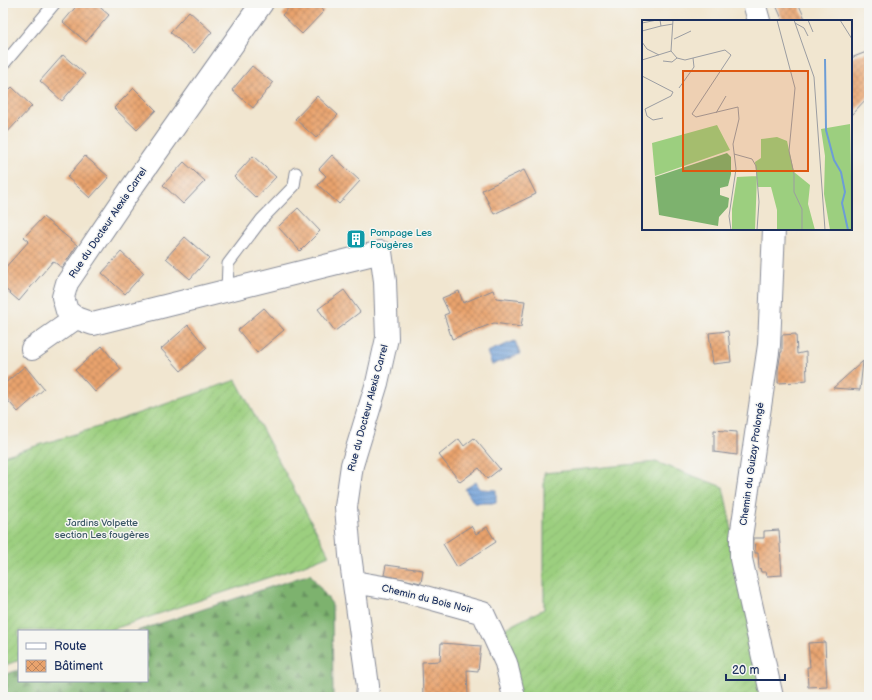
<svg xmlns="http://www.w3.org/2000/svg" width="872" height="700" viewBox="0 0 872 700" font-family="'Balsamiq Sans',sans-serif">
<defs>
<pattern id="forest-firs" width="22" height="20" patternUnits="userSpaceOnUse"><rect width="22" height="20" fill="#7db26e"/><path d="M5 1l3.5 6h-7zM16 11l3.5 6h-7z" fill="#66915e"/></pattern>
<pattern id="garden-furrows" width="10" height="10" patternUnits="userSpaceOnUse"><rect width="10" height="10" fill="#9ccf7f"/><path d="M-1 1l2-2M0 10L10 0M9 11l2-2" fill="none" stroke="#86b270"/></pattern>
<pattern id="water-rules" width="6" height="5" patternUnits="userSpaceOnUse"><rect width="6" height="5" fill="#6d9dd6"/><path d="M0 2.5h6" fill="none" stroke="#5980b1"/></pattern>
<pattern id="building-cross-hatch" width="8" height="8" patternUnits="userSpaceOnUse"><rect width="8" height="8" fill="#e9a36d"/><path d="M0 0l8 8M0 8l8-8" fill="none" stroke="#bc855d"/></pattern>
</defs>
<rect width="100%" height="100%" fill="#f6f6f2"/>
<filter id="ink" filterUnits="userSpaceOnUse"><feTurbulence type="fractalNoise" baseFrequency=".025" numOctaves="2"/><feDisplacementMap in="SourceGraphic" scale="8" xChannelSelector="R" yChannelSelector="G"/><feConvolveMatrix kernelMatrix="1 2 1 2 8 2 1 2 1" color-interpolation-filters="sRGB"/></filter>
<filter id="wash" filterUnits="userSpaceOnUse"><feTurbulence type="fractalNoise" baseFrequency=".012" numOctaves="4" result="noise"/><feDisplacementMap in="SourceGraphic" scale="16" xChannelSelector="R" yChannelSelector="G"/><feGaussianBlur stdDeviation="0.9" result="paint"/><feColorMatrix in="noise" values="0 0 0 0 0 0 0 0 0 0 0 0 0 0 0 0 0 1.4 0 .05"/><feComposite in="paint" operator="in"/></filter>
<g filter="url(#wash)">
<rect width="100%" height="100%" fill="#f1e6d0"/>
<!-- forest -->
<path fill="url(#forest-firs)" stroke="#4c7066" d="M310,574L332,604L333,697H3V675L19,670V681H147V631H137Z"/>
<!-- garden -->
<path fill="url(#garden-furrows)" stroke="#5c7f6e" d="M236,380L329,555L297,568L107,631H19V660L3,666V456L98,427Z
M656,462L723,487L767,697H518L498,632L544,609V473Z"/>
<!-- water -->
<path fill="url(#water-rules)" stroke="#44669a" d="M515,341L520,354L492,365L487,352Z
M476,482L480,489L496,490V503H474L465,489Z"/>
<g id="blocks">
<!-- building -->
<path fill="url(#building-cross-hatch)" d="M79,3H95L109,15L86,42L63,22Z
M293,3H315L324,11L302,34L282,15Z
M775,3H798L806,21H783Z
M189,11L212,32L194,53L170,32Z
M869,51V96L851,115V58Z
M63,55L85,74L62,101L40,81Z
M252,66L273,83L253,108L232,90Z
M12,87L32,106L3,137V96Z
M134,88L156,110L137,130L114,108Z
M317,96L338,115L316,138L295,119Z
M332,155L360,181L339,204L318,185L326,176L319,169Z
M85,156L109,177L90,198L67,177Z
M253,156L276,177L256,198L234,177Z
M184,162L205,181L183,204L163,185Z
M524,170L536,194L494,214L482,190Z
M298,208L320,231L300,251L278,227Z
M43,217L77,245L62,268L53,261L19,301L3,287V270L29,241L24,237Z
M185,237L209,258L190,279L166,258Z
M121,252L144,273L125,294L102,273Z
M344,290L360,312L335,331L318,309Z
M493,290L496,298L525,301L521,327L494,323L452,339L444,315L449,313L442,298L459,291L463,303Z
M264,308L284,330L257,353L238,330Z
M188,325L207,348L181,371L161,349Z
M728,331L731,362L713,364L709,333Z
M796,334L797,354L806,352L807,380L799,381V382L778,383V370L781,352H782V335Z
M102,346L121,369L95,392L75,370Z
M863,361L860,390L833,388Z
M25,366L44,389L18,412L3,395V385Z
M714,430L737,432V455L714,452Z
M474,438L500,469L487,479L479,468L460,482L439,455L459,439L464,446Z
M471,526L476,534L487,527L496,542L457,567L443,544Z
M779,530L782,575L767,576L766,572H761L760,568L759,569L758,553H755L754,538H764V531Z
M386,565L423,570L421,583L384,575Z
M825,642L827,686L808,687L807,667H810L808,643Z
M441,643L481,646L478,671L467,670L468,697H423L422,662L440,661Z"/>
</g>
</g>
<g filter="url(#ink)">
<use href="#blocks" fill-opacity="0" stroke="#868a97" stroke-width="1"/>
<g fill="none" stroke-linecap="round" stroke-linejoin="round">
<!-- lane casing -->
<g stroke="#868a97" stroke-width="13">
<path id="lane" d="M3,65L55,3
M227,291L228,264L262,219L294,186L296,173"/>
</g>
<!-- street casing -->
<g stroke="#868a97" stroke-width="24">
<path id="street" d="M262,3L130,190L67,283L63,297L67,311L76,318L93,324L381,252L385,281L387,338L377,383L352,465L346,507L350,555L368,686L367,697
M754,3L759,21
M32,349L76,318
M354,582L400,590L483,613L506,663L514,697
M772,697L741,559V537L769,345L774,229"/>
</g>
<!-- lane -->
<use href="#lane" stroke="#fff" stroke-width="11"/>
<!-- street -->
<use href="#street" stroke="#fff" stroke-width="22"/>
</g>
</g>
<!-- icons -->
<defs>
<g id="building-square" transform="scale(1)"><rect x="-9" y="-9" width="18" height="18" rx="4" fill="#0f9aa8" stroke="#f6f6f2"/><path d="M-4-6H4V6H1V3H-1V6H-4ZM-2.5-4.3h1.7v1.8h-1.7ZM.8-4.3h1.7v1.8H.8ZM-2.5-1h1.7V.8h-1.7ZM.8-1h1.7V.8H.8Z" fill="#fff"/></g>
</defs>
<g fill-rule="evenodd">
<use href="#building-square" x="356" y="239"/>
</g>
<g text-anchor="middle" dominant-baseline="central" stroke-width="3" stroke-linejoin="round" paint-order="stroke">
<!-- street labels -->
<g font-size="10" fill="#1b2f5e" stroke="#f6f6f2">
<text transform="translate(108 223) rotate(-56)">Rue du Docteur Alexis Carrel</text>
<text transform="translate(368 408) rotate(-75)">Rue du Docteur Alexis Carrel</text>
<text transform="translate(752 464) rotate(-82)">Chemin du Guizay Prolongé</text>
<text transform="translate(427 599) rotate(14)">Chemin du Bois Noir</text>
</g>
<!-- culture labels -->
<g font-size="10" fill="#0d838f" stroke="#f6f6f2" text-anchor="start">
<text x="370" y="233">Pompage Les<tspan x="370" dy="12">Fougères</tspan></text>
</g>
<!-- park labels -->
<g font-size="10" fill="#3b5766" stroke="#f6f6f2">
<text x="102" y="523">Jardins Volpette<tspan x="102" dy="12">section Les fougères</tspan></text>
</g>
</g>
<!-- overview -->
<g transform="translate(642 20)">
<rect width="210" height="210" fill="#f1e6d0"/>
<path d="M85,133L89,137V154L86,166L78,168V175L87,178L86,187L77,197L76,206L17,195L13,157Z" fill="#7db26e"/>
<path d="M208,104L210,210H188L182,174L183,136L179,109Z" fill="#9ccf7f"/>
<path d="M75,105L88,130L13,156L10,123ZM135,117L145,121L152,152L168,165L166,184L173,210H135V190L129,167H116L113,142L119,138V119ZM115,156L113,210H90V189L95,157Z" fill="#9ccf7f"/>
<path fill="none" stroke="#6d9dd6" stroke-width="2" d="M183,39L184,110L192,140L199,152L203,172L200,183L206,210"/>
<path fill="none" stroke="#9b9da2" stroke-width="1" d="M18,0L19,6L31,4M135,0L153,68L147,131L152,154V172L160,189V210M152,0L172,57L183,210M166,0L171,12M198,0L210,19M0,3L15,0M153,3L162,8L166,16M0,11L19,6M32,19L49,11M0,22L5,29L17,35M29,31L35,38L43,40L83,30L89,35L50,94L54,97L96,87L97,99L91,124L94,149L87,196L89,210M0,40L29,31L31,0M21,41L30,42L35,38M0,56L31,72L29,76L3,89L5,96L11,100L21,98M37,68L52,47L51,38M74,93L84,76M92,134L110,139L114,146L117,182L115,210"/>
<path fill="#de5710" fill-opacity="0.15" stroke="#de5710" stroke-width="2" d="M41,51H166V151H41Z"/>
<rect width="210" height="210" fill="none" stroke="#1b2f5e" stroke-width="2"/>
</g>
<!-- margin -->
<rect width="872" height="700" fill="none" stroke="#f6f6f2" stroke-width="16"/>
<!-- legend -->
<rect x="18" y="630" width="130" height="52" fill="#f6f6f2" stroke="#9ea6b7"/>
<rect x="26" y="643" width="20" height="6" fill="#ffffff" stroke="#9ea6b7"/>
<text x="54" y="650" font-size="12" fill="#1b2f5e">Route</text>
<rect x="26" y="660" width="20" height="12" fill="url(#building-cross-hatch)" stroke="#9ea6b7"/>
<text x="54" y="670" font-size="12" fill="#1b2f5e">Bâtiment</text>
<!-- scale -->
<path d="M726 674v6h59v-6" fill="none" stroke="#1b2f5e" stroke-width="2"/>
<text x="732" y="674" font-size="12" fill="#1b2f5e" stroke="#f6f6f2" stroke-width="3" paint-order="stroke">20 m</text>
</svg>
